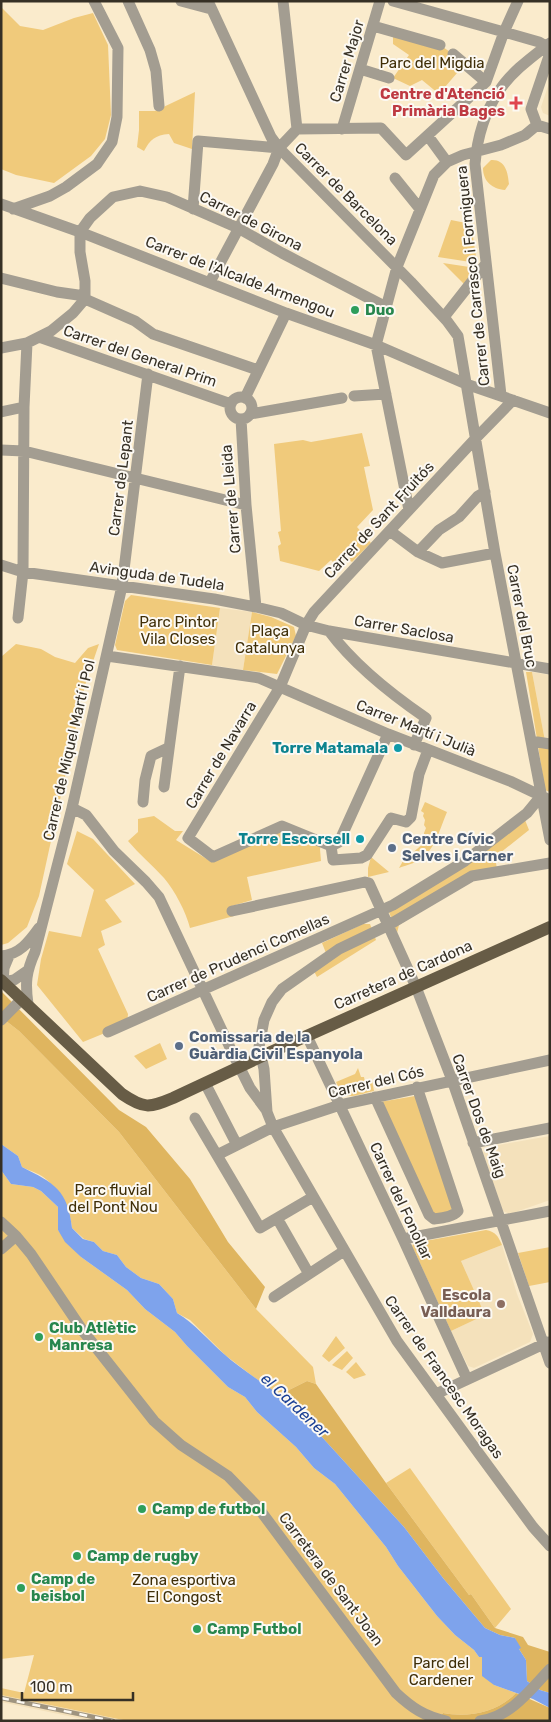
<svg xmlns="http://www.w3.org/2000/svg" width="551" height="1722" viewBox="0 0 551 1722" font-family="Rubik,sans-serif">
<rect width="100%" height="100%" fill="#faebcc"/>
<!-- built -->
<path fill="#f4e1bb" d="M550,80V116L543,113L541,107Z
M220,608L252,612L243,670L212,665Z
M532,672L550,675V742L545,741Z
M550,1136V1200L510,1214L503,1211L483,1153L487,1147Z
M502,1245L517,1294L533,1334L530,1342L474,1368L468,1366L451,1331L485,1315L461,1261Z
M1,1695L128,1721H92L1,1702Z"/>
<!-- green -->
<path fill="#f0ca7b" d="M1,7L20,26L43,30L74,18L93,13L108,45L111,115L105,139L91,156L54,183L16,175L1,169Z
M393,34L440,45L453,54L463,66L439,94L422,80L410,86L393,78L409,55L393,44Z
M195,92L192,149L174,143L169,134C155,135 150,140 144,151L137,147L139,130V111H155Z
M491,160C505,159 508,172 509,184L505,190C492,189 483,181 483,168Z
M451,220L471,224L477,263L438,257Z
M443,263L476,268L464,284Z
M362,433L370,466L364,467L373,510L357,527L371,543L352,562L347,558L341,563L345,566L341,570L331,560L319,571L280,561L278,546L281,544L278,532L281,531L274,444L303,440L311,442Z
M131,595L220,608L212,665L117,650L115,645L125,601Z
M252,612L271,617L294,627L296,636L277,674L243,670Z
M16,644L41,649L55,657L75,663L88,648L99,644L85,685L39,896L27,927L8,943L1,945V657Z
M526,672H532L545,741L537,739Z
M538,746L549,747L550,792L545,790Z
M425,802L447,812C441,826 436,845 425,856C419,862 407,865 399,868L403,861L424,843V833L426,828L424,825L425,820L423,816L424,813L421,811Z
M154,816L175,831H183L176,840L210,861L281,829L321,845L320,849L321,861L247,877L252,900L232,906L234,916L190,928C186,912 175,891 164,878C152,865 139,854 128,841L138,832V819Z
M525,820L529,830L495,857L498,875L472,879L399,925L397,933L389,912Z
M77,831L93,839L135,884L105,900L122,922L101,931L105,945L98,949L128,1014L127,1024L83,1042L37,985L41,959L49,931L81,937L94,890L67,864Z
M371,857L389,872L368,877V868Z
M363,924H370L376,940L317,977L314,971L326,953L322,943Z
M1,1017L19,1031L119,1132L256,1309L313,1367L316,1384L307,1381L287,1391L284,1400L225,1355L190,1320L177,1313L173,1299L159,1284L141,1278L126,1267L117,1255L103,1251L94,1242L84,1239L72,1228C70,1208 62,1193 47,1180C41,1174 30,1171 22,1167L18,1156L1,1144Z
M160,1043L167,1059L146,1069L134,1056Z
M358,1068L361,1077H364L365,1082L372,1081L374,1091C355,1095 345,1103 336,1082L355,1074Z
M415,1096L453,1204L451,1212L435,1216L380,1102Z
M1,1170L11,1184L33,1187L41,1191L58,1207V1230L81,1257L127,1290L145,1309L175,1332L187,1346L228,1387L245,1397L257,1412L296,1447L314,1468L335,1484L386,1547L398,1566L437,1616L455,1635L474,1650L479,1657L482,1656L483,1662L494,1685L516,1693C498,1712 469,1718 443,1713L437,1721H128L1,1695V1688L24,1693L34,1655L1,1659Z
M486,1230C496,1232 498,1236 502,1245L461,1261L485,1315L451,1331L412,1246L414,1243Z
M550,1247V1282L529,1286L518,1253Z
M336,1336L345,1348L329,1362L322,1356Z
M347,1351L353,1358L342,1370L332,1365Z
M356,1362L366,1375L354,1379L346,1372Z
M410,1468L511,1609L495,1628L471,1594L469,1595L386,1483Z"/>
<!-- forest -->
<path fill="#dfb55f" d="M1,991L119,1110L146,1127L190,1179L228,1242L265,1287L256,1309L119,1132L19,1031L1,1017Z
M307,1381L316,1384L386,1483L469,1595L471,1594L495,1628L523,1637L528,1645L550,1652V1693L540,1690L527,1681L526,1660L519,1649L515,1638L500,1635L485,1628L443,1578L404,1527L321,1436C308,1425 297,1412 284,1400L287,1391Z
M516,1693L550,1708V1721H437L443,1713C469,1718 498,1712 516,1693Z"/>
<!-- water -->
<path fill="#7ea3ec" d="M1,1144L18,1156L22,1167C54,1183 68,1190 72,1228L83,1239L94,1242L103,1251L117,1255L126,1267L141,1278L159,1284L173,1299L177,1313C195,1324 208,1340 224,1354C242,1370 264,1383 283,1398C297,1410 307,1425 321,1436L404,1527L443,1578L485,1628L500,1635L515,1638L521,1648L519,1649L526,1660L527,1681L540,1690L550,1693V1708L533,1699L494,1685L482,1676V1657H479L474,1650L455,1635L437,1616L398,1566L386,1547L335,1484L314,1468L296,1447L257,1412L245,1397L228,1387L187,1346L175,1332L145,1309L127,1290L81,1257L65,1242L58,1230V1207L41,1191L33,1187L11,1184L1,1170Z"/>
<g fill="none" stroke-linecap="round" stroke-linejoin="round">
<!-- minor -->
<path stroke="#a39d91" stroke-width="11" d="M128,1L150,50L156,71L159,106
M181,1L211,9
M208,1L271,137L279,148L411,282L447,321L458,336L495,553L550,840
M283,1L297,129
M393,1L504,32L539,42L546,46
M373,26L440,45
M453,54L486,82
M360,69L389,78
M537,125L531,109L549,56L546,46
M537,125L550,129
M342,129L380,1
M428,136L447,162
M395,178L420,209
M1,204L80,232L286,313L376,345L466,384L550,413
M13,209L50,196L66,187L97,164L112,142L117,117L118,48L94,1
M193,209L198,141L279,148
M80,232L90,218L113,197L140,191L167,197L238,228L282,253L386,307
M1,278L57,292L85,296
M210,282L273,164L279,148L297,129L381,128L406,155L486,82L504,32L518,1
M85,299L135,321L153,334L258,370
M444,317L485,265
M39,337L231,404
M1,348L27,343L51,331L73,313L85,299V281L80,252V232
M501,395L475,164C477,139 485,112 499,91C511,72 532,57 550,43
M354,396L386,394
M230 408a11 11 0 1 1 22 0a11 11 0 1 1-22 0Z
M245,398L286,313
M1,412L24,407
M250,414L342,398
M241,419L246,505L256,607
M1,450L24,451L246,505
M409,510L376,345L397,267L434,175L447,162L463,155L501,145L525,135L537,125
M390,531L418,552L442,563L495,553
M418,552L439,530L459,517L478,496L485,492
M1,565L23,572L214,599L256,607L281,613L306,625L329,631L550,669
M18,618L23,572L24,407L27,343
M329,631C355,666 391,694 426,718L414,745
M107,656L259,678L388,734L512,782L550,800
M531,741L550,744
M164,787L180,666
M143,802L145,780L151,756L168,748
M72,808L86,815L114,851L146,882L159,897L234,1056L250,1088L267,1111
M331,846L282,826L213,857L188,838L280,687L306,625L314,612L476,438L513,400
M331,846L333,860L361,858L367,855L391,818L406,822L411,817L419,774L428,750
M331,846L339,842L388,734
M550,863L472,876L387,926L339,949L282,989L272,1002L264,1020L259,1047L264,1069L267,1112L273,1127L397,1341L480,1455L533,1527L550,1546
M232,911L365,882L369,883L416,987L452,1080L550,1363
M1,956C19,955 29,942 39,928
M9,956L4,968L3,982L14,980L27,971
M28,1004C25,983 26,972 35,952L72,808L122,586L148,374
M1,1020L22,999
M108,1032L393,905L465,861L527,813L541,796
M307,1036L403,1239L467,1379
M205,1083L237,1145
M375,1097L429,1215L434,1219C442,1218 453,1217 458,1211L417,1087
M195,1118L260,1228L313,1197
M473,1143L550,1128
M217,1155L273,1127L340,1105L550,1060
M277,1218L309,1274
M1,1222L16,1236L31,1254L83,1331L154,1421L181,1445L228,1476L257,1506L396,1693C412,1708 424,1716 446,1721
M403,1239L550,1211
M1,1249L16,1236
M274,1297L344,1251
M436,1394L548,1342
M480,1721C511,1717 530,1690 550,1669"/>
<!-- major -->
<path stroke="#675c46" stroke-width="12" d="M1,980L122,1094C144,1109 149,1108 173,1098L271,1052L550,927"/>
<!-- rail casing -->
<g stroke="#9f947f" stroke-width="4.5">
<path id="rail" d="M1,1698L113,1721"/>
</g>
<!-- rail -->
<use href="#rail" stroke="#fcf9f3" stroke-width="2.5" stroke-dasharray="8" stroke-linecap="butt"/>
</g>
<!-- markers -->
<path fill="#e0444e" stroke="#fcf9f3" stroke-width="2" d="M513.5 95.5h5v5h5v5h-5v5h-5v-5h-5v-5h5z"/>
<g fill="#2e9e5b" stroke="#fcf9f3" stroke-width="2">
<circle cx="355" cy="310" r="5"/>
<circle cx="39" cy="1337" r="5"/>
<circle cx="142" cy="1509" r="5"/>
<circle cx="77" cy="1556" r="5"/>
<circle cx="21" cy="1588" r="5"/>
<circle cx="197" cy="1629" r="5"/>
</g>
<g fill="#0f9aa8" stroke="#fcf9f3" stroke-width="2">
<circle cx="398" cy="748" r="5"/>
<circle cx="360" cy="839" r="5"/>
</g>
<g fill="#5c6f8a" stroke="#fcf9f3" stroke-width="2">
<circle cx="392" cy="848" r="5"/>
<circle cx="179" cy="1046" r="5"/>
</g>
<circle fill="#8d6e63" stroke="#fcf9f3" stroke-width="2" cx="501" cy="1304" r="5"/>
<g text-anchor="middle" dominant-baseline="central" stroke-width="4" stroke-linejoin="round" paint-order="stroke">
<!-- street labels -->
<g font-size="15" fill="#363025" stroke="#fcf9f3">
<text transform="translate(347 61) rotate(-73)">Carrer Major</text>
<text transform="translate(346 194) rotate(45)">Carrer de Barcelona</text>
<text transform="translate(251 221) rotate(27)">Carrer de Girona</text>
<text transform="translate(473 276) rotate(-96)">Carrer de Carrasco i Formiguera</text>
<text transform="translate(240 277) rotate(21)">Carrer de l'Alcalde Armengou</text>
<text transform="translate(140 356) rotate(19)">Carrer del General Prim</text>
<text transform="translate(121 478) rotate(-83)">Carrer de Lepant</text>
<text transform="translate(231 499) rotate(-95)">Carrer de Lleida</text>
<text transform="translate(379 520) rotate(-47)">Carrer de Sant Fruitós</text>
<text transform="translate(157 576) rotate(8)">Avinguda de Tudela</text>
<text transform="translate(522 616) rotate(79)">Carrer del Bruc</text>
<text transform="translate(404 629) rotate(10)">Carrer Saclosa</text>
<text transform="translate(416 728) rotate(22)">Carrer Martí i Julià</text>
<text transform="translate(69 750) rotate(-77)">Carrer de Miquel Martí i Pol</text>
<text transform="translate(221 755) rotate(-59)">Carrer de Navarra</text>
<text transform="translate(238 958) rotate(-24)">Carrer de Prudenci Comellas</text>
<text transform="translate(403 975) rotate(-24)">Carretera de Cardona</text>
<text transform="translate(376 1082) rotate(-13)">Carrer del Cós</text>
<text transform="translate(479 1116) rotate(70)">Carrer Dos de Maig</text>
<text transform="translate(401 1201) rotate(65)">Carrer del Fonollar</text>
<text transform="translate(444 1377) rotate(55)">Carrer de Francesc Moragas</text>
<text transform="translate(331 1579) rotate(53)">Carretera de Sant Joan</text>
</g>
<!-- park labels -->
<g font-size="15" fill="#3f2e07" stroke="#fcf9f3">
<text x="432" y="63">Parc del Migdia</text>
<text x="178" y="622">Parc Pintor<tspan x="178" dy="17">Vila Closes</tspan></text>
<text x="270" y="631">Plaça<tspan x="270" dy="17">Catalunya</tspan></text>
<text x="113" y="1190">Parc fluvial<tspan x="113" dy="17">del Pont Nou</tspan></text>
<text x="184" y="1580">Zona esportiva<tspan x="184" dy="17">El Congost</tspan></text>
<text x="441" y="1663">Parc del<tspan x="441" dy="17">Cardener</tspan></text>
</g>
<!-- health labels -->
<g font-size="15" font-weight="bold" fill="#be3a42" stroke="#fcf9f3" text-anchor="end">
<text x="505" y="94">Centre d'Atenció<tspan x="505" dy="17">Primària Bages</tspan></text>
</g>
<!-- leisure labels -->
<g font-size="15" font-weight="bold" fill="#27864d" stroke="#fcf9f3" text-anchor="start">
<text x="365" y="310">Duo</text>
<text x="49" y="1328">Club Atlètic<tspan x="49" dy="17">Manresa</tspan></text>
<text x="152" y="1509">Camp de futbol</text>
<text x="87" y="1556">Camp de rugby</text>
<text x="31" y="1579">Camp de<tspan x="31" dy="17">beisbol</tspan></text>
<text x="207" y="1629">Camp Futbol</text>
</g>
<!-- culture labels -->
<g font-size="15" font-weight="bold" fill="#0d838f" stroke="#fcf9f3" text-anchor="end">
<text x="388" y="748">Torre Matamala</text>
<text x="350" y="839">Torre Escorsell</text>
</g>
<!-- service labels -->
<g font-size="15" font-weight="bold" fill="#4e5e75" stroke="#fcf9f3" text-anchor="start">
<text x="402" y="839">Centre Cívic<tspan x="402" dy="17">Selves i Carner</tspan></text>
<text x="189" y="1037">Comissaria de la<tspan x="189" dy="17">Guàrdia Civil Espanyola</tspan></text>
</g>
<!-- education labels -->
<g font-size="15" font-weight="bold" fill="#785e54" stroke="#fcf9f3" text-anchor="end">
<text x="491" y="1295">Escola<tspan x="491" dy="17">Valldaura</tspan></text>
</g>
<!-- water labels -->
<g font-size="16" font-style="italic" fill="#1b4094" stroke="#fcf9f3">
<text transform="translate(295 1405) rotate(43)">el Cardener</text>
</g>
</g>
<!-- border -->
<rect width="551" height="1722" fill="none" stroke="#363025" stroke-width="5"/>
<!-- scale -->
<path d="M22 1692v8h111v-8" fill="none" stroke="#363025" stroke-width="2.5"/>
<text x="30" y="1692" font-size="15" fill="#363025" stroke="#fcf9f3" stroke-width="4" paint-order="stroke">100 m</text>
</svg>
